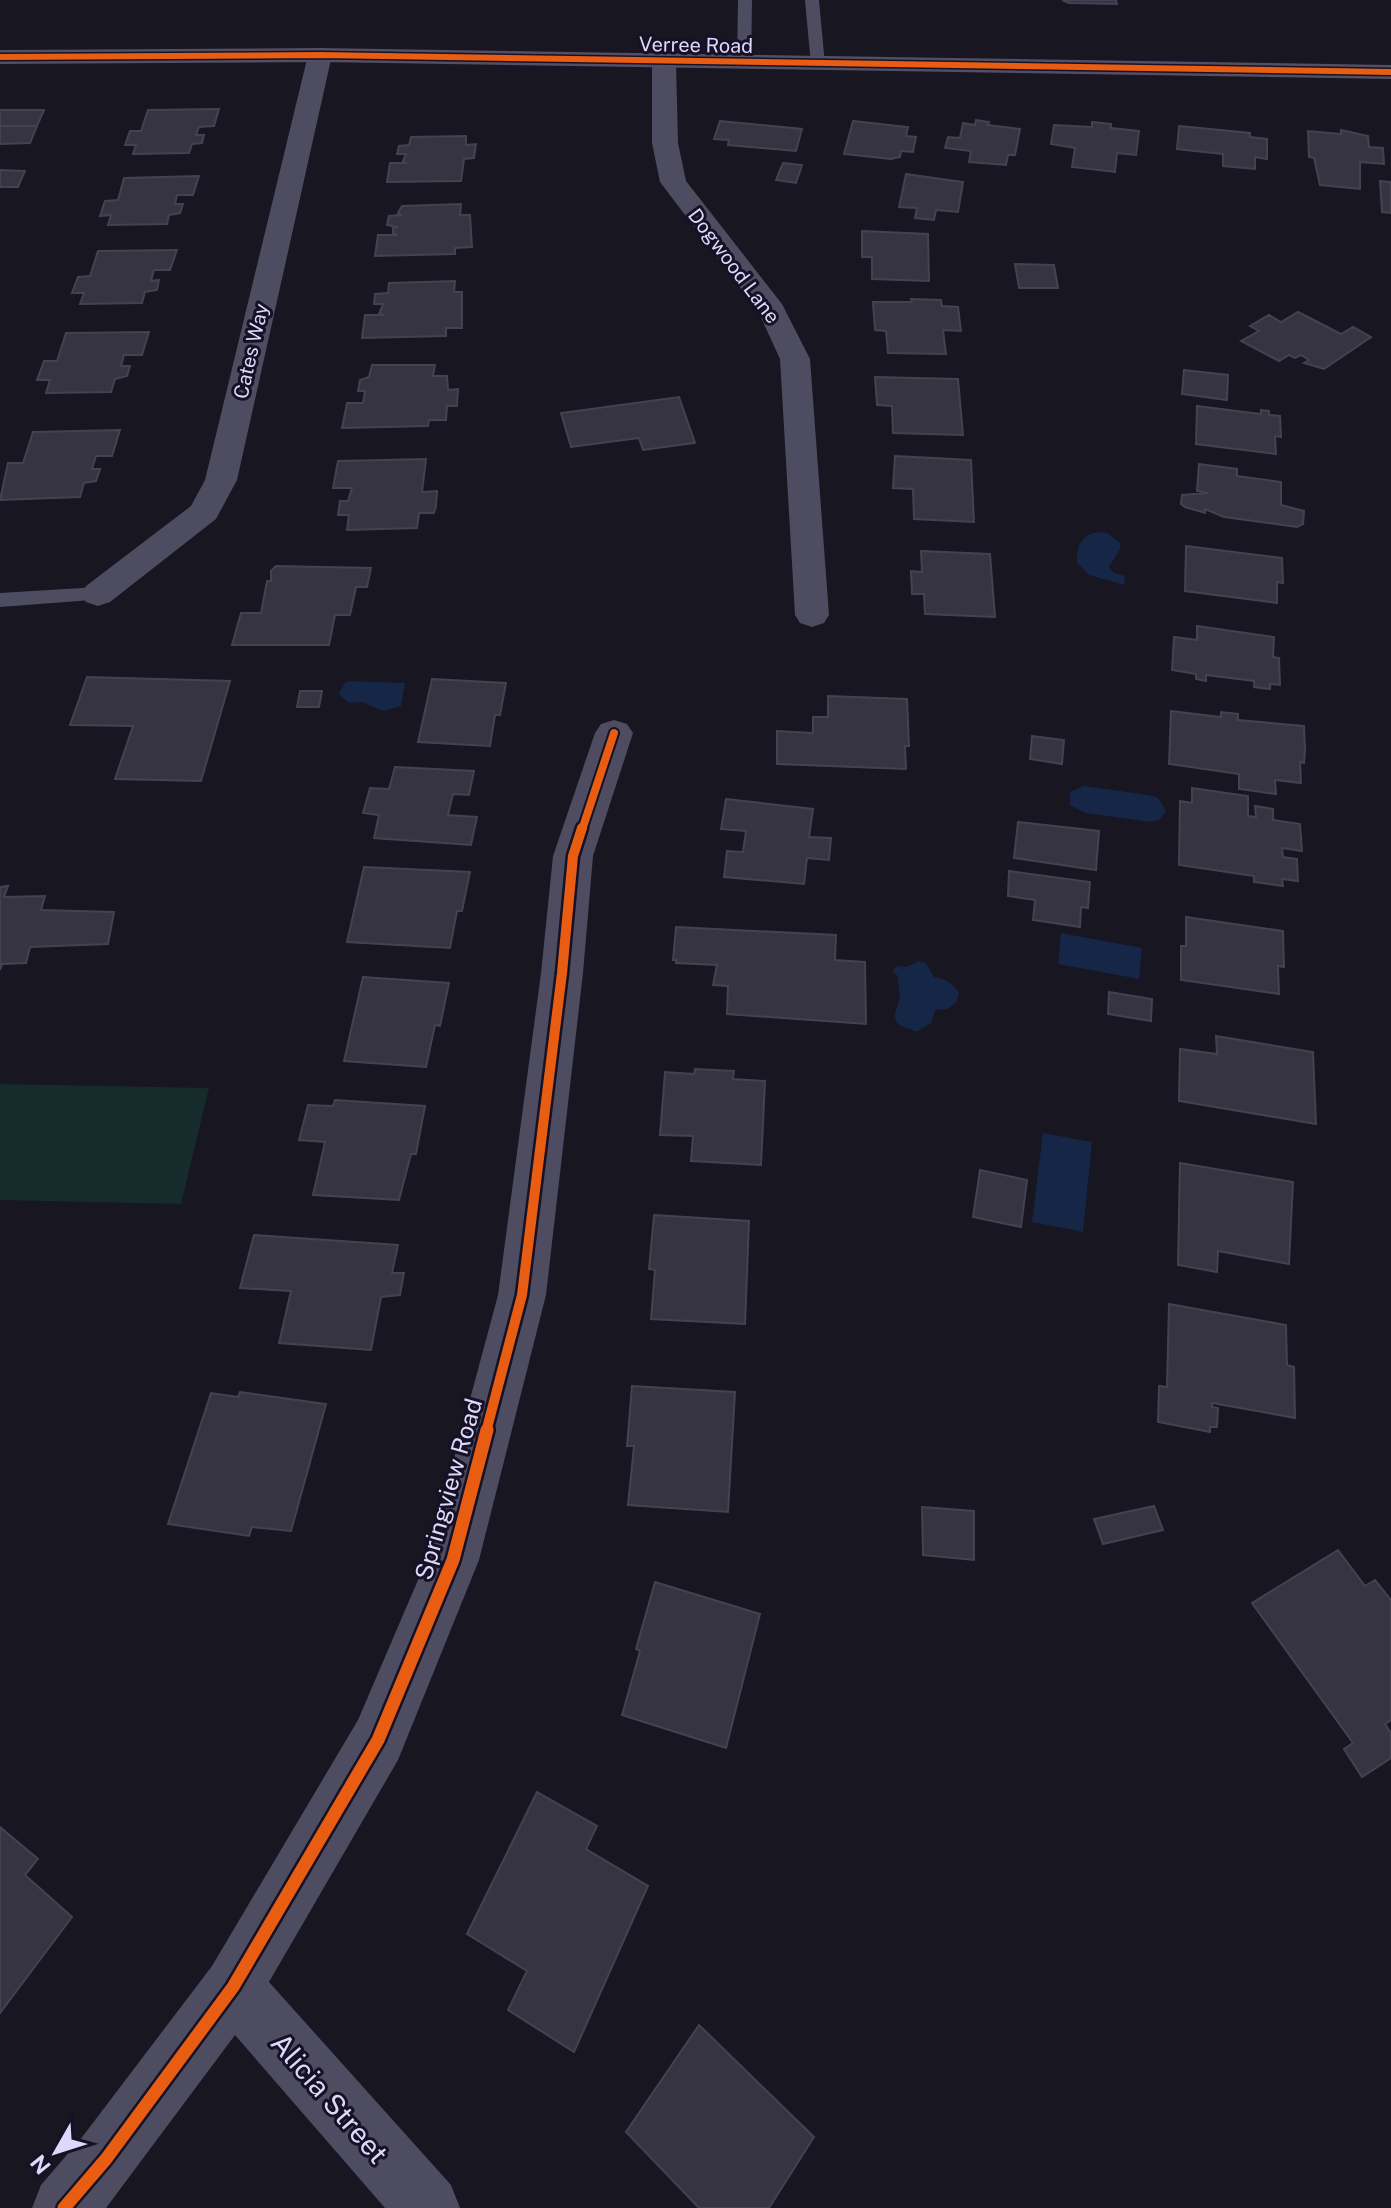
<svg xmlns="http://www.w3.org/2000/svg" width="1391" height="2208" viewBox="0 0 1391 2208" font-family="'Public Sans',sans-serif">
<rect width="100%" height="100%" fill="#181620"/>
<!-- green -->
<path fill="#152b2c" d="M0,1084L209,1088L181,1204L0,1200Z"/>
<!-- water -->
<path fill="#152647" d="M1101,532L1109,534L1120,543V549L1109,567L1114,573L1125,576L1124,585L1089,575L1077,563C1076,545 1082,533 1101,532Z
M348,681L405,683L401,706L383,711L362,702L349,703L339,694L343,685Z
M1084,786L1149,795L1158,798L1166,811L1159,820L1151,822L1086,813L1070,805V792Z
M1061,933L1142,948L1139,979L1058,964Z
M919,961L926,963L934,977C946,979 952,982 959,993L956,1003L947,1009L935,1010L931,1023L917,1032L899,1025L894,1017L900,997L897,975L892,972L897,966L906,967Z
M1043,1133L1092,1142L1083,1232L1032,1222Z"/>
<!-- building -->
<path fill="#373442" stroke="#454153" stroke-width="2" d="M1062,0H1116L1117,4L1069,3Z
M219,109L214,126L199,127L196,135H204L202,143L192,144L189,153L133,154L136,145H125L130,131H141L148,110Z
M0,110H44L37,126H0Z
M976,120L989,122L988,125L1020,129L1015,155H1008L1006,165L969,162L971,151L945,148L948,137L960,138L963,123L975,125Z
M720,121L802,129L796,151L728,145L729,140L714,139Z
M853,121L908,127L906,136L916,137L913,152L901,151L900,157L891,159L844,154Z
M1092,122L1111,124V128L1139,131L1136,155L1117,153L1115,172L1072,167L1075,148L1051,144L1054,125L1092,127Z
M0,126H37L30,143L0,144Z
M1179,126L1250,133V137L1267,139V159L1255,157V169L1223,166V154L1177,149Z
M1341,130L1368,136L1369,147L1383,148L1384,164L1360,162V189L1320,185L1314,158L1309,157L1308,131L1341,134Z
M466,136V145L476,144L474,158L464,159L461,181L387,182L390,163H406L403,161L406,154H397L399,146L409,145L411,137Z
M783,163L802,165L796,183L776,180Z
M0,170L25,171L18,187H0Z
M906,174L963,182L958,212L936,210L934,220L915,218L917,208L899,207Z
M199,176L193,195H177L175,204H183L180,213L169,215L167,224L108,225L111,215L100,216L105,201L118,200L124,178Z
M1380,181L1391,182V213L1382,212Z
M461,204L460,215H470L472,247L455,248V254L375,256L378,235H397L393,233V228L398,227L387,225L389,216L401,215L398,213L402,206Z
M862,231L928,234L929,281L872,279V257H862Z
M177,250L170,270H154L151,281L159,280L157,290L145,292L142,303L80,304L84,293H72L78,277L90,276L98,251Z
M1015,264L1054,265L1058,288H1019Z
M455,281L454,292H462V328H446V336L362,338L365,315H384L379,314L383,304H374L375,294L388,293L389,283Z
M911,299L941,300L942,306L958,307L961,331L943,330L946,354L888,353L886,331L875,330L873,302H912Z
M1298,312L1341,334L1353,327L1371,337L1324,369L1304,363L1309,360L1301,355L1295,358L1289,355L1279,361L1241,341L1259,331L1250,326L1269,315L1281,322Z
M149,332L142,355H124L121,366H130L127,376L115,379L111,392L46,393L50,380H37L44,361H57L66,333Z
M372,365H435L433,376H447L448,390L458,389L457,406H447L446,420H429L428,426L342,428L347,403H363L365,391H358L360,380L369,377Z
M1184,370L1228,375L1227,400L1182,394Z
M875,377L958,379L963,435L893,433L892,406L877,405Z
M679,397L695,443L643,450L639,438L571,447L561,413Z
M1197,406L1261,414V410L1269,411V415L1280,416L1281,437L1275,436L1276,454L1196,444Z
M120,430L112,456H96L92,469H100L96,481L84,483L80,497L0,500L8,463H23L33,432Z
M895,456L971,460L974,522L914,519L913,489L893,488Z
M426,459L422,492L437,491L436,506L434,513H419L417,528L347,530L349,515H338L340,501H348L352,488H333L338,461Z
M1199,464L1237,469V476L1281,482V505L1304,511L1303,524L1297,527L1224,517L1205,509V513L1185,507L1181,504L1182,495L1208,493L1197,491Z
M1186,546L1282,558L1283,583L1277,582V603L1185,591Z
M921,551L990,554L995,617L925,614L924,594H912L911,571L922,572Z
M276,566L371,568L367,587H356L350,615H335L329,645H232L241,613H261L267,581H271V571Z
M1197,626L1274,637L1273,657L1279,658L1280,685L1270,684V689L1254,687V681L1206,675V681L1196,679V674L1172,670L1174,637L1197,640Z
M87,677L230,681L201,781L115,779L133,726L70,725Z
M432,679L506,683L500,715H495L490,746L418,742Z
M300,691H322L319,707H297Z
M828,696L907,699L909,746H905L906,769L777,764V731L813,733V717H828Z
M1171,711L1221,717V712L1238,714V720L1304,726L1305,751L1304,763L1300,762L1301,783L1275,780L1276,794L1239,789V774L1169,764Z
M1032,736L1064,740L1062,764L1030,759Z
M395,767L474,771L469,795L453,794L448,815L477,817L471,845L374,838L379,815L363,813L370,788L389,789Z
M1192,788L1248,796V816L1256,817L1255,806L1273,809V820L1300,824L1302,851L1282,848L1283,857L1297,859L1298,881L1282,879L1283,886L1254,882V876L1179,865L1180,801L1192,803Z
M726,799L813,809L809,837L831,838L829,860L807,858L804,884L724,877L727,851L743,852L746,831L721,829Z
M1018,822L1099,831L1096,870L1014,858Z
M364,867L470,872L462,911H457L450,948L347,942Z
M1009,871L1090,882L1088,908L1081,907L1080,927L1033,920L1035,900L1008,896Z
M8,886L4,897L45,896L41,910L114,912L108,944L30,947L26,963L2,964L0,970V887Z
M1186,917L1283,931L1284,967L1278,966L1279,994L1181,980V946H1186Z
M676,927L836,935L835,960L865,962L866,1024L727,1014L728,986L713,985L717,965L676,963V960H673Z
M363,977L449,983L440,1026L435,1025L426,1067L344,1061Z
M1109,992L1152,999L1151,1021L1108,1014Z
M1216,1036L1313,1052L1316,1124L1179,1101L1180,1049L1217,1054Z
M695,1069L734,1071L733,1079L765,1081L761,1165L691,1161L693,1136L660,1135L665,1072L694,1074Z
M335,1100L425,1106L416,1154H411L399,1200L313,1195L325,1142L299,1140L308,1105L333,1106Z
M1180,1163L1293,1182L1289,1264L1218,1251L1217,1272L1178,1265Z
M980,1170L1027,1180L1021,1227L973,1217Z
M654,1215L749,1221L745,1324L651,1319L655,1270L649,1269Z
M254,1235L398,1245L392,1273H404L400,1295L381,1297L371,1350L279,1343L291,1291L240,1288Z
M1169,1304L1286,1325L1287,1365L1294,1367L1295,1418L1212,1403V1407L1218,1408L1217,1427H1210V1432L1158,1422L1159,1386L1167,1387Z
M632,1386L735,1392L728,1512L628,1505L634,1446H627Z
M240,1392L326,1404L291,1531L252,1527L249,1536L168,1524L211,1393L238,1397Z
M1154,1506L1163,1530L1103,1544L1094,1519Z
M922,1507L974,1511V1560L923,1555Z
M1338,1550L1365,1586L1375,1580L1391,1600V1720L1385,1724L1391,1733V1758L1362,1777L1344,1749L1353,1743L1252,1603Z
M655,1582L760,1614L726,1748L622,1715L640,1651L636,1649Z
M537,1792L597,1826L586,1849L648,1886L574,2052L508,2010L527,1971L467,1934Z
M0,1827L38,1859L25,1875L72,1917L0,2013Z
M699,2025L814,2137L769,2208H699L626,2132Z"/>
<g fill="none" stroke-linecap="round" stroke-linejoin="round">
<!-- service -->
<path fill="#4e4c60" fill-rule="evenodd" d="M738,0H752L751,64L744,68L737,64Z
M805,0H819L825,65L818,69L811,65Z
M98,587L108,594L105,599L0,607V593Z"/>
<!-- minor -->
<path fill="#4e4c60" fill-rule="evenodd" d="M320,48L329,50L332,55L237,480L216,519L110,602L98,606L86,602L81,594L86,586L191,506L205,480L308,55L311,50Z
M664,55L673,57L676,62L678,143L686,181L782,304L810,359L829,615L824,623L812,627L800,623L795,615L780,359L758,311L660,182L652,143V62L655,57Z
M614,720L627,724L633,733L593,856L583,973L546,1295L479,1560L398,1760L269,1982L451,2185L460,2208H385L235,2035L106,2208H32L41,2185L83,2136L212,1966L358,1720L427,1559L498,1295L541,973L553,856L595,733L601,724Z"/>
<!-- secondary -->
<path fill="#514f66" fill-rule="evenodd" d="M320,48L1391,65V79L320,62L0,64V50Z"/>
<!-- cycleway-far3 casing -->
<g stroke="#161125" stroke-width="9">
<path id="cycleway-far3" d="M0,57L320,55L1391,72"/>
</g>
<!-- cycleway-far2 casing -->
<g stroke="#161125" stroke-width="12">
<path id="cycleway-far2" d="M582,830L614,733"/>
</g>
<!-- cycleway-far1 casing -->
<g stroke="#161125" stroke-width="15">
<path id="cycleway-far1" d="M486,1432L522,1295L562,973L573,856L582,828"/>
</g>
<!-- cycleway casing -->
<g stroke="#161125" stroke-width="18">
<path id="cycleway" d="M64,2208L106,2159L233,1987L378,1740L453,1560L487,1430"/>
</g>
<!-- cycleway-far3 -->
<use href="#cycleway-far3" stroke="#e95d12" stroke-width="6"/>
<!-- cycleway-far2 -->
<use href="#cycleway-far2" stroke="#e95d12" stroke-width="8"/>
<!-- cycleway-far1 -->
<use href="#cycleway-far1" stroke="#e95d12" stroke-width="10"/>
<!-- cycleway -->
<use href="#cycleway" stroke="#e95d12" stroke-width="13"/>
</g>
<g text-anchor="middle" dominant-baseline="central" stroke-width="6" stroke-linejoin="round" paint-order="stroke">
<!-- far-street labels -->
<g font-size="20" fill="#ded9fc" stroke="#161125">
<text transform="translate(696 45) rotate(1)">Verree Road</text>
<text transform="translate(734 266) rotate(53)">Dogwood Lane</text>
<text transform="translate(251 351) rotate(-77)">Cates Way</text>
</g>
<!-- street labels -->
<g font-size="24" fill="#ded9fc" stroke="#161125">
<text transform="translate(448 1489) rotate(-74)">Springview Road</text>
</g>
<!-- near-street labels -->
<g font-size="28" fill="#ded9fc" stroke="#161125">
<text transform="translate(330 2098) rotate(49)">Alicia Street</text>
</g>
</g>
<!-- north arrow -->
<g transform="translate(56 2152) rotate(231)" stroke="#161125" stroke-width="6" paint-order="stroke">
<path d="M0-6L14 30L0 20L-14 30Z" fill="#ded9fc"/>
<text y="-12" font-size="22" font-weight="bold" text-anchor="middle" fill="#ded9fc">N</text>
</g>
</svg>
